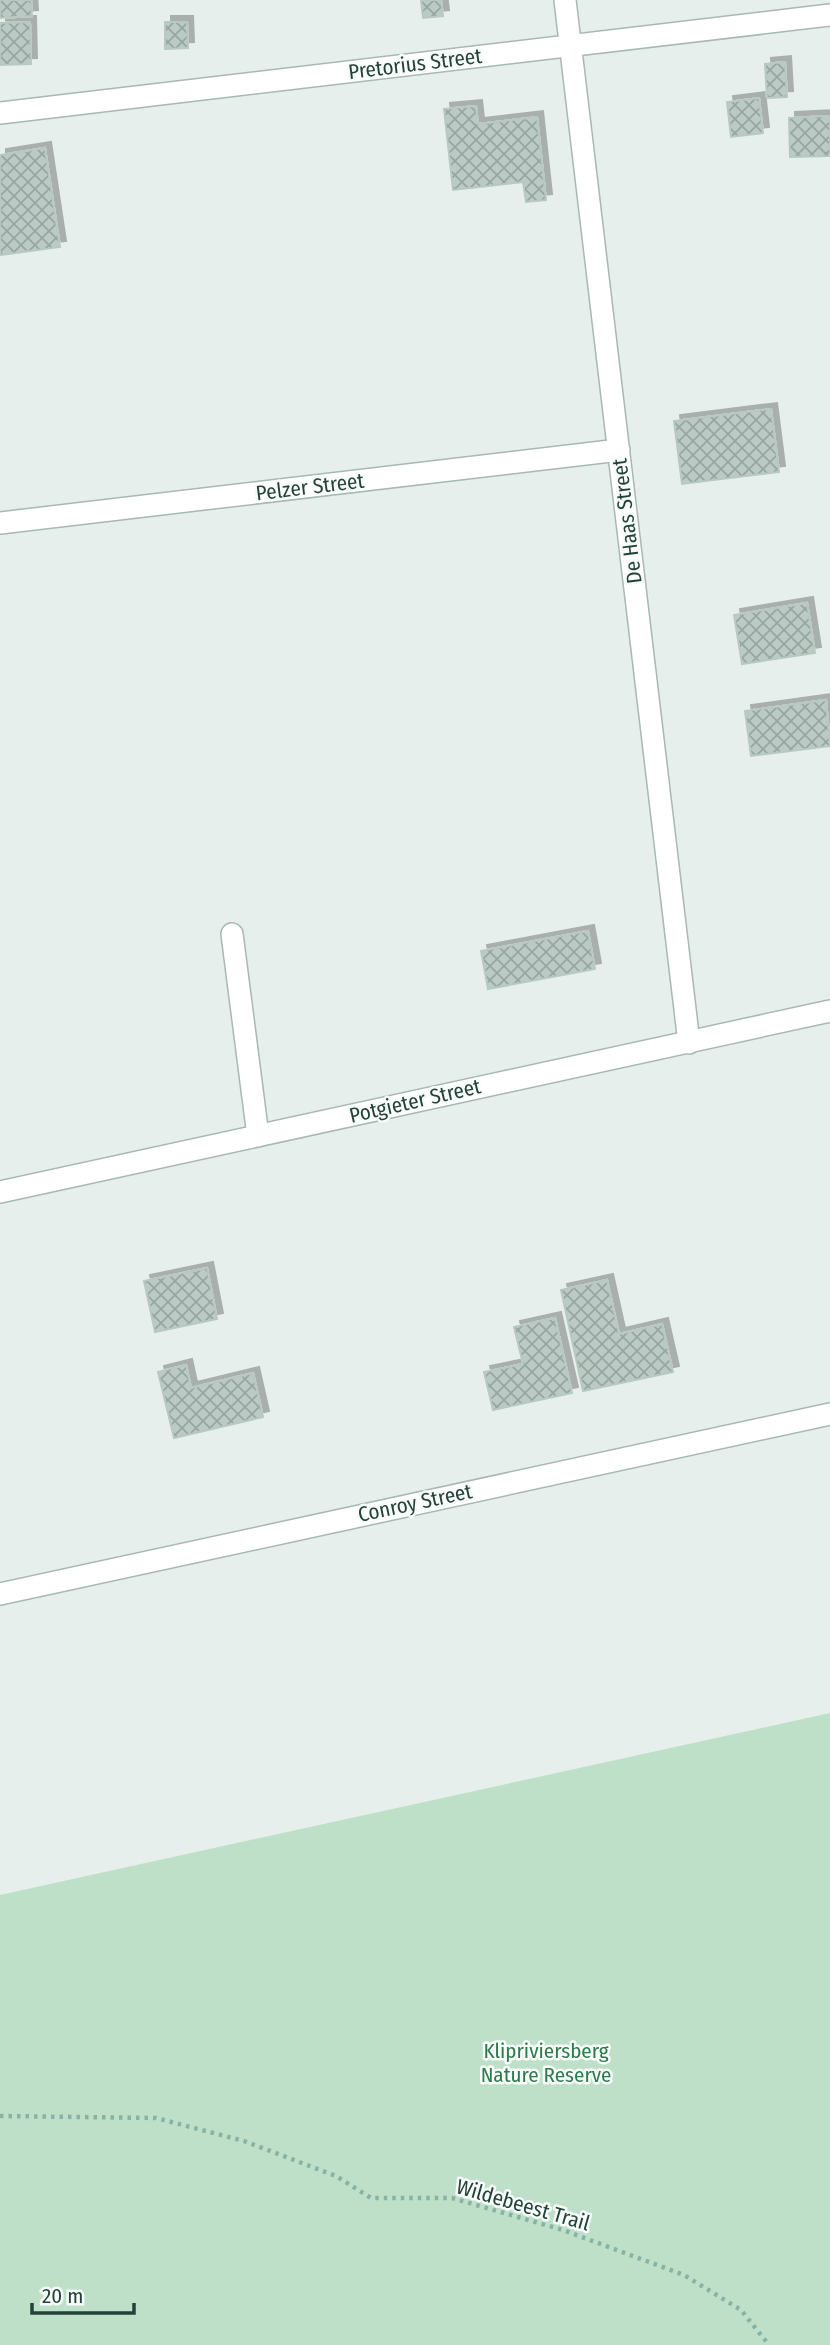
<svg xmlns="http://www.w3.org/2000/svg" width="830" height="2345" viewBox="0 0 830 2345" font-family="'Fira Sans Condensed',sans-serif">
<defs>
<pattern id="building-cross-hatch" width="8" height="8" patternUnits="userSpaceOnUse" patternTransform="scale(1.75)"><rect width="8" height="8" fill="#bbcac4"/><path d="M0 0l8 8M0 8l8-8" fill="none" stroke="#98a6a0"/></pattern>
<filter id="shadow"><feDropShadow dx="6" dy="-6" stdDeviation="0" flood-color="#0004"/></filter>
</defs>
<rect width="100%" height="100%" fill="#e6efeb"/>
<!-- green -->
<path fill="#bfe0c8" d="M830,1713V2345H0V1895Z"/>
<!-- building -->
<path fill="url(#building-cross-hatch)" stroke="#b8c9c2" stroke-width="2" filter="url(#shadow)" d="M0,0H31L32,16L0,18Z
M421,0H441L443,16L423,18Z
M30,22L31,64L0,65V23Z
M165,22H187L188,48L165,49Z
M785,62L787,97L767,98L765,64Z
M759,98L763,133L731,137L727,102Z
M476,106L478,124L537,117L546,200L526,202L523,182L453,190L444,109Z
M830,116V156L790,157L789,118Z
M45,148L60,247L0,255V155Z
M771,409L779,472L682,484L674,421Z
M807,603L815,653L742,664L734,615Z
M826,700L830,746L751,756L745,711Z
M588,931L595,969L488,989L481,951Z
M207,1268L217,1319L155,1332L144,1281Z
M607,1280L619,1334L662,1324L673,1372L583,1391L561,1290Z
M555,1318L572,1393L493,1410L484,1372L523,1364L514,1327Z
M186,1365L191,1388L253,1373L263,1417L174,1438L158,1372Z"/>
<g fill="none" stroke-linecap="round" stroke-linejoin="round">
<!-- minor casing -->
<g stroke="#a8b8b2" stroke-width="24">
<path id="minor" d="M565,0L689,1043
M0,113L830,15
M0,523L619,450
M232,934L258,1136
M0,1192L830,1011
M0,1594L830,1414"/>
</g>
<!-- path -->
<path stroke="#86b3a5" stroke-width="4.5" stroke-dasharray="3.5 5" stroke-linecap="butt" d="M0,2116L156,2118L244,2141L336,2176L371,2198H452L563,2230L684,2275L741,2310L769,2345"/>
<!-- minor -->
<use href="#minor" stroke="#fff" stroke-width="21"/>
</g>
<g text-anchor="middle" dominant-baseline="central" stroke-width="5" stroke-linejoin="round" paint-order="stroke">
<!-- street labels -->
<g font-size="21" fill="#24423a" stroke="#f7fbf9">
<text transform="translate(415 64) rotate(-7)">Pretorius Street</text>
<text transform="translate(310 487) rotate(-7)">Pelzer Street</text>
<text transform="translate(627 521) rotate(-97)">De Haas Street</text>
<text transform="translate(415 1101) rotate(-13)">Potgieter Street</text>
<text transform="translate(415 1503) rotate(-12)">Conroy Street</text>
<text transform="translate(523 2205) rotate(16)">Wildebeest Trail</text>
</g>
<!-- park labels -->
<g font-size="21" fill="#2d7a4b" stroke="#f7fbf9">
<text x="546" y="2051">Klipriviersberg<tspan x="546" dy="24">Nature Reserve</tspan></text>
</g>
</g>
<!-- scale -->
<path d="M32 2303v10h102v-10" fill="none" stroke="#24423a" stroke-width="3.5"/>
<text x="42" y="2303" font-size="21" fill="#24423a" stroke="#f7fbf9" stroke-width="5" paint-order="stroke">20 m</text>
</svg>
